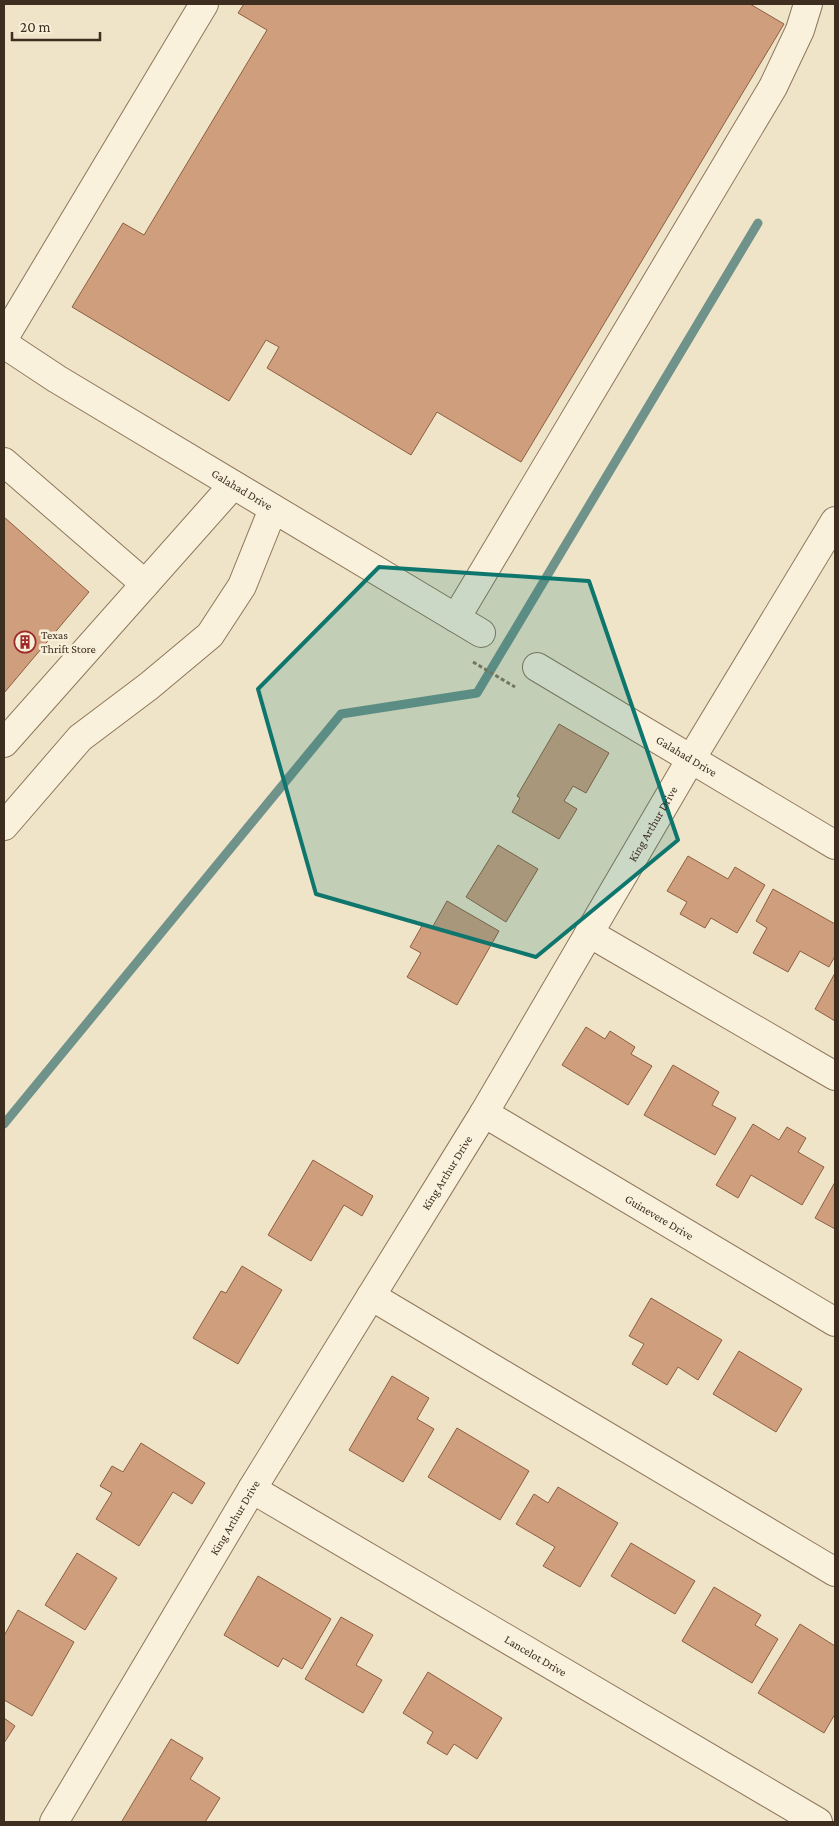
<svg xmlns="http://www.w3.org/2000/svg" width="839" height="1826" viewBox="0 0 839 1826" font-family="'Crimson Pro',serif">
<rect width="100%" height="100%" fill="#f0e4c8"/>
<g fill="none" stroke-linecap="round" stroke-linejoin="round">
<!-- stream -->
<path stroke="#6f938a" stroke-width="9" d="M4,1124L341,714L477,693L758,223"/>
</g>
<!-- building -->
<path fill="#cf9f7d" stroke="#8d5f41" d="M244,4H750L784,24L521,462L437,412L411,455L267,368L279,347L266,340L229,401L72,307L123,223L144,235L267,30L238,13Z
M4,517L89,592L4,693Z
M559,724L609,753L586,793L573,786L564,801L577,809L559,839L512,812L520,798L517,796Z
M498,845L538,869L506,922L466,897Z
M688,856L728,879L735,867L765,885L737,933L711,918L705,928L680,914L687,902L667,891Z
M773,889L835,924V956L829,967L800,951L788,972L753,953L767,928L756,921Z
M447,901L499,931L457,1005L407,977L421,953L410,947L423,924L432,928Z
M835,973V1021L815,1009Z
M586,1027L605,1039L610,1031L635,1047L631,1054L652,1066L628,1105L562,1065Z
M673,1065L719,1092L712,1105L736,1118L715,1155L644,1115Z
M753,1124L779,1140L787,1127L806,1138L798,1152L824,1167L802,1205L751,1175L738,1198L716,1185Z
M313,1160L373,1196L362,1216L344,1205L311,1261L268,1235Z
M835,1182V1229L815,1218Z
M242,1266L282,1290L238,1364L193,1338L221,1291L226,1293Z
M651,1298L722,1340L698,1380L678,1367L667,1385L632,1364L644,1344L629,1336Z
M739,1351L802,1389L776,1432L713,1394Z
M392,1376L429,1398L417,1419L434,1429L403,1482L349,1450Z
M457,1428L529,1471L500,1520L428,1477Z
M141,1443L205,1483L192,1504L173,1492L139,1546L96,1519L112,1493L100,1486L112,1466L123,1472Z
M558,1487L618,1523L580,1587L543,1566L555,1547L516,1524L534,1494L548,1503Z
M631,1543L695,1581L675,1614L611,1576Z
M77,1553L117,1578L85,1630L45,1605Z
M258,1576L331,1619L302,1669L283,1658L278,1667L224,1635Z
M714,1587L761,1615L755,1625L778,1639L752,1683L682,1641Z
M18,1610L74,1642L32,1716L4,1700V1636Z
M341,1617L373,1635L356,1665L382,1680L363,1713L305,1679Z
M800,1624L835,1646V1714L824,1733L758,1693Z
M428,1672L502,1718L477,1759L454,1744L447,1755L427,1743L433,1732L403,1713Z
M4,1718L15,1726L4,1743Z
M171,1739L203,1758L190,1779L220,1798L205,1822H124L122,1821Z"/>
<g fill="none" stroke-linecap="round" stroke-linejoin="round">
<!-- minor casing -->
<g stroke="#8d765c" stroke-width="30">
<g id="minor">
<path d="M4,338L204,4"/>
<path id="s1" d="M4,344L57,379L481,633"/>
<path d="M4,462L145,584"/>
<path d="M456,618L773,87L800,30L808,4"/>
<path id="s2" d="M537,667L835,845"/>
<path d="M4,743L233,485"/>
<path d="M4,826L80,738L149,686L210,635L242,586L273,509"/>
<path d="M589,933L835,1076"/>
<path id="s3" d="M484,1113L835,1322"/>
<path d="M371,1296L835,1572"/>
<path id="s4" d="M252,1489L818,1822"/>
<path id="s5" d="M54,1822L252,1489L484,1113L691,759L835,521"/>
</g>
</g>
<!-- path -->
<path stroke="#8d765c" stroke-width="3" stroke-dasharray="4 2.5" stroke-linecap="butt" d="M473,662L515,687"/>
<!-- minor -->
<use href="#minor" stroke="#faf1dc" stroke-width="28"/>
</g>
<!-- marked area -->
<path fill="#0f766e" fill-opacity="0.2" stroke="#0f766e" stroke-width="4" stroke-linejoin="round" d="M379,567L589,581L678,840L536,957L316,894L258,689Z"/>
<!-- icons -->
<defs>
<g id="building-ring" transform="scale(1.125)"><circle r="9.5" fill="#f7eed8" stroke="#9e2a2b" stroke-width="1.5"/><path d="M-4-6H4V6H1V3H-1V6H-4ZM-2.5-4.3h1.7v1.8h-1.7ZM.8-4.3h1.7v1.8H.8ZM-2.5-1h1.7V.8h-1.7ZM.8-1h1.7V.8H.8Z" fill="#9e2a2b"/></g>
</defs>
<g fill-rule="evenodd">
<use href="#building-ring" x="25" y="642"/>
</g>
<g text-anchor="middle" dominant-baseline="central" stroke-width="5" stroke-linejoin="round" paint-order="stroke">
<!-- street labels -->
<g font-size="12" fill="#3d2e20" stroke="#f7eed8">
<text stroke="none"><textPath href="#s1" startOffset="279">Galahad Drive</textPath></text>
<text stroke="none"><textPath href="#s2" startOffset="174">Galahad Drive</textPath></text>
<text stroke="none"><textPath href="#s5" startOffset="1164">King Arthur Drive</textPath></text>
<text stroke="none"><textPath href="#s5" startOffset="759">King Arthur Drive</textPath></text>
<text stroke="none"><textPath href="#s3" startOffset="204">Guinevere Drive</textPath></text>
<text stroke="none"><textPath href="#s5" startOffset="354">King Arthur Drive</textPath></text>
<text stroke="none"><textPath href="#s4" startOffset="329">Lancelot Drive</textPath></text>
</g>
<!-- poi labels -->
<g font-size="12" fill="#3d2e20" stroke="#f7eed8" text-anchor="start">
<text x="41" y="635">Texas<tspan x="41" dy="14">Thrift Store</tspan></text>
</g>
</g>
<!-- border -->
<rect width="839" height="1826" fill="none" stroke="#3d2e20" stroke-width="10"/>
<!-- scale -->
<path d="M12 32v8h88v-8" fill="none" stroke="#3d2e20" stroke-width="2.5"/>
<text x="20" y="32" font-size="15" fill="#3d2e20" stroke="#f7eed8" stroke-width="4" paint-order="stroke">20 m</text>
</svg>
